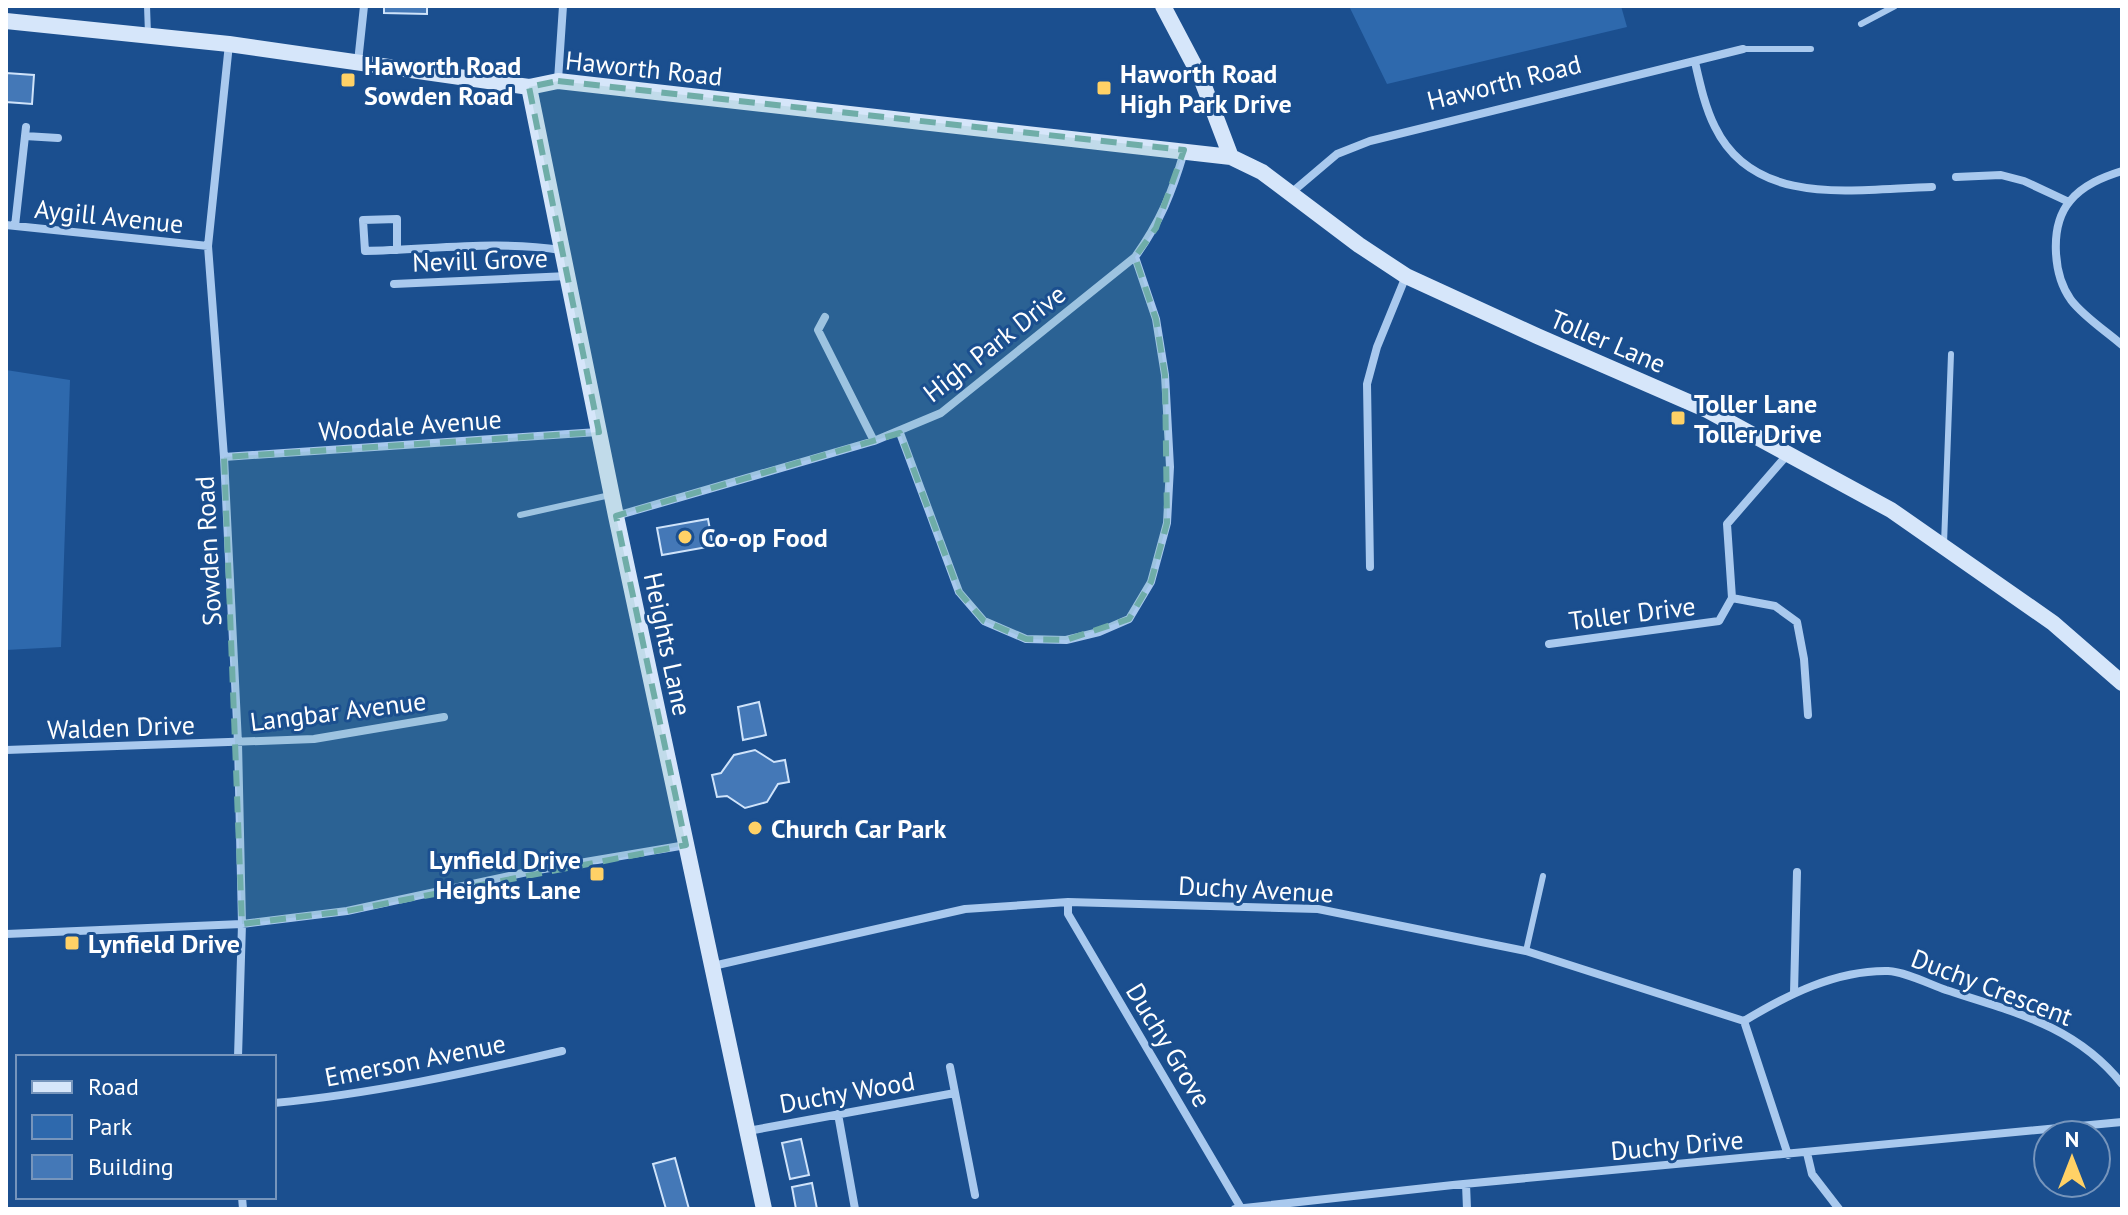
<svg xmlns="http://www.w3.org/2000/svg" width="2128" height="1215" viewBox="0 0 2128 1215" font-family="'PT Sans',sans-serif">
<rect width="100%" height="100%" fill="#1b4f8f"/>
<!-- green -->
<path fill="#2e69ad" d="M1349,6H1621L1627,27L1387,84Z
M6,370L70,380L61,647L6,650Z"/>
<!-- building -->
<path fill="#4478b7" stroke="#cfe3fa" stroke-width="2" d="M384,6H427V14L384,13Z
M6,73L34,75L32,104L6,102Z
M708,519L713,546L662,555L657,528Z
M759,702L766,735L743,740L738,707Z
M755,750L774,762L785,760L789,782L778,784L767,802L745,808L727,796L717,797L712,775L721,773L734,755Z
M801,1139L809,1175L790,1179L782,1143Z
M675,1158L689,1209H666L653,1164Z
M812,1183L817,1209H796L792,1187Z"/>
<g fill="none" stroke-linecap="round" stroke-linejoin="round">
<!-- lane -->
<path stroke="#a9c9ee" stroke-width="6" d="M147,6L148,34
M1861,24L1895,6
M1743,49H1811
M520,515L610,495
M1944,544L1951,354
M1526,951L1543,876"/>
<!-- street -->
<path stroke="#a9c9ee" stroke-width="8" d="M229,44L208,246L224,457L238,743L242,924L238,1057
M358,62L364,6
M1695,62C1700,84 1705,107 1715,127C1755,209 1857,189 1932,187
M558,80L563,6
M25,136L58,138
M2122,171C2103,177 2083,185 2070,201C2049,226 2053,275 2071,300C2084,317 2106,331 2122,345
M1956,177L2001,175L2024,181L2069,202
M1291,193L1337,154L1370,141L1743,49
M6,225L208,246
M15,226L26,127
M397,250V219L363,220L365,251C430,250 496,240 561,250
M394,284L568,276
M825,317L818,330L874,441
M900,433L959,592L984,621L1026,639L1066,640L1099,632L1129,619L1151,582L1167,523L1170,467L1165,375L1156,319L1135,257
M224,457L598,432
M616,516L874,441L941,413L1135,257C1160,222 1172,193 1184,152
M1370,567L1367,384L1377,347L1406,276
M1732,598L1775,606L1797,622L1804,659L1808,715
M1549,644L1719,621L1732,598L1727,524L1788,454
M6,750L314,739L444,717
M1068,902V914L1241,1208
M6,934L242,924L347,911L532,871L686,845
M713,966L965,909L1068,902L1318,909L1526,951L1744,1021L1788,1155
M1794,993L1797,872
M1744,1021C1787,995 1836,970 1888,971C1906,972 1929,984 1946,990C2014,1012 2076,1026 2122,1084
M950,1067L975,1195
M274,1103C371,1094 468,1073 562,1051
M838,1114L855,1209
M748,1131L955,1093
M1807,1153L1812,1174L1839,1209
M1466,1184L1467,1209
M242,1197L243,1209
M1235,1209L1453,1185L2122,1122"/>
<!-- secondary -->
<path stroke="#d6e6fa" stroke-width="16" d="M1163,6L1201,78L1231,157
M6,21L229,44L529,87L558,81L1231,157L1262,172L1359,245L1406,276L1537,336L1707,410L1891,510L2053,623L2122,683
M529,87L616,516L764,1209"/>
</g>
<!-- marked area -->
<path fill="#6fada8" fill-opacity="0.2" stroke="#6fada8" stroke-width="6" stroke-dasharray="16 10" stroke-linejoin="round" d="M558,81L1184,150L1156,228L1135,257L1156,319L1165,375L1167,523L1151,582L1129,619L1066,640L1026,639L984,621L959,592L900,433L616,516L686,845L347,911L242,924L224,457L599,432L529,87Z"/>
<!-- markers -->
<g fill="#ffd166" stroke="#1b4f8f" stroke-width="3">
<rect x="340" y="72" width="16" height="16" rx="4"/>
<rect x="1096" y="80" width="16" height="16" rx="4"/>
<rect x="1670" y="410" width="16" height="16" rx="4"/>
<circle cx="685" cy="537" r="8"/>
<circle cx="755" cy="828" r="8"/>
<rect x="589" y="866" width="16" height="16" rx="4"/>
<rect x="64" y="935" width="16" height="16" rx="4"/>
</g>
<g text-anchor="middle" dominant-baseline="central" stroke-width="6" stroke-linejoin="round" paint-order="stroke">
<!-- poi labels -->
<g font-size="26" font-weight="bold" fill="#fff" stroke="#1b4f8f" text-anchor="start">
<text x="364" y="65">Haworth Road<tspan x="364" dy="30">Sowden Road</tspan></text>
<text x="1120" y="73">Haworth Road<tspan x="1120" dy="30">High Park Drive</tspan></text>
<text x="1694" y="403">Toller Lane<tspan x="1694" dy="30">Toller Drive</tspan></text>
<text x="701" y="537">Co-op Food</text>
<text x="771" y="828">Church Car Park</text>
<text x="581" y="859" text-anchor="end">Lynfield Drive<tspan x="581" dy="30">Heights Lane</tspan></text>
<text x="88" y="943">Lynfield Drive</text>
</g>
<!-- street labels -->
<g font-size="26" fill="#fff" stroke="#1b4f8f">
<text transform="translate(644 68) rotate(6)">Haworth Road</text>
<text transform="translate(1504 82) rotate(-14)">Haworth Road</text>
<text transform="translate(109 216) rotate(6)">Aygill Avenue</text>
<text transform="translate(480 260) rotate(-2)">Nevill Grove</text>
<text transform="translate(1608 341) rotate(23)">Toller Lane</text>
<text transform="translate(994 343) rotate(-38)">High Park Drive</text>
<text transform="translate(410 425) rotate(-4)">Woodale Avenue</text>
<text transform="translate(208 551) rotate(-93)">Sowden Road</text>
<text transform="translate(1632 613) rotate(-7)">Toller Drive</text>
<text transform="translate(668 644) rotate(78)">Heights Lane</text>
<text transform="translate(338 711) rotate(-7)">Langbar Avenue</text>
<text transform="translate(121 727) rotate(-2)">Walden Drive</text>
<text transform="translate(1256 889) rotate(3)">Duchy Avenue</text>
<text transform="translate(1992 987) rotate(21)">Duchy Crescent</text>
<text transform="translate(1169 1045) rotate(59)">Duchy Grove</text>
<text transform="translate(415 1060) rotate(-11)">Emerson Avenue</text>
<text transform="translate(847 1092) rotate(-10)">Duchy Wood</text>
<text transform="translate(1677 1145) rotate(-5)">Duchy Drive</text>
</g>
</g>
<!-- border -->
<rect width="2128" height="1215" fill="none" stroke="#ffffff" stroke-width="16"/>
<!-- legend -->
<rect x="16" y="1055" width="260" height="144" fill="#1b4f8f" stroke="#7695bc" stroke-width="2"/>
<rect x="32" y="1081" width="40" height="12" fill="#d6e6fa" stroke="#7695bc" stroke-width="2"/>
<text x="88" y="1095" font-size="24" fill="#ffffff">Road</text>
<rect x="32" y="1115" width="40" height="24" fill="#2e69ad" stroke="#7695bc" stroke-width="2"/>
<text x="88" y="1135" font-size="24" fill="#ffffff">Park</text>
<rect x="32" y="1155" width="40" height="24" fill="#4478b7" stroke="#7695bc" stroke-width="2"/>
<text x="88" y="1175" font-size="24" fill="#ffffff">Building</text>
<!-- north arrow -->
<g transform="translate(2072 1159)"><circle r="38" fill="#1b4f8f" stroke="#7695bc" stroke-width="2"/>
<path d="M0-6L14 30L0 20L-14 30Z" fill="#ffd166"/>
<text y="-12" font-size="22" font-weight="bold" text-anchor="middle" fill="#ffffff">N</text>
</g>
</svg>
